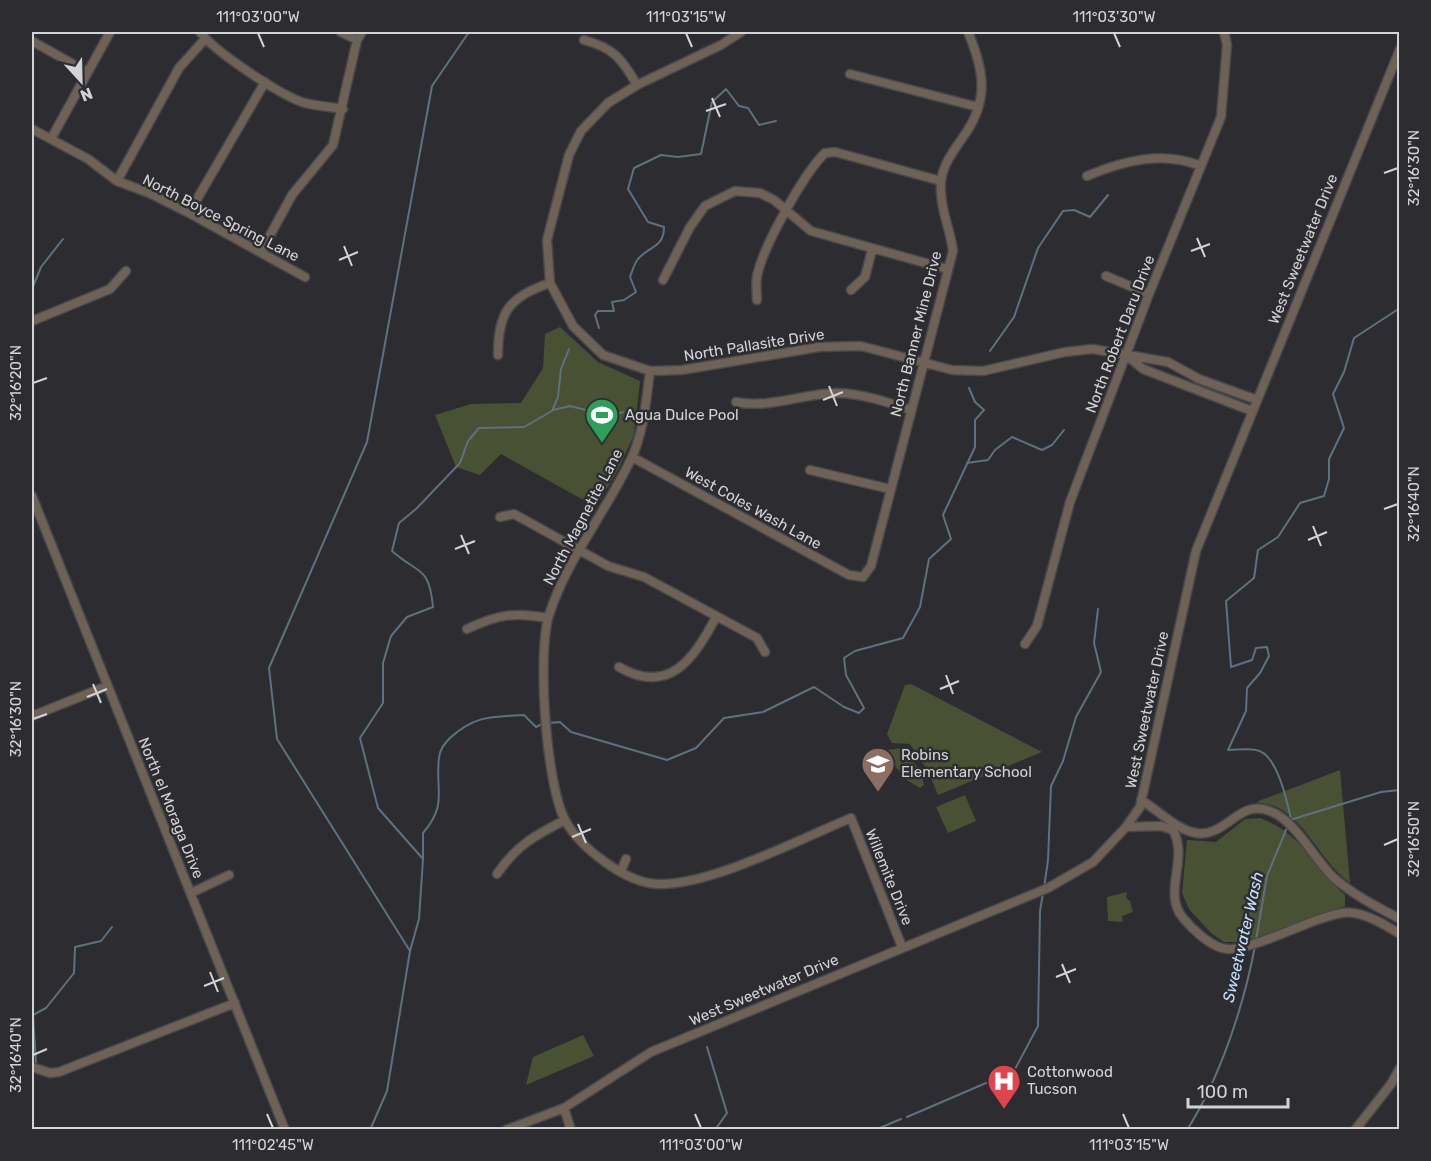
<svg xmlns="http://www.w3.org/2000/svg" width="1431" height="1161" viewBox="0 0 1431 1161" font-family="Rubik,sans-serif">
<rect width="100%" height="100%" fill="#2d2d31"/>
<!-- green -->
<path fill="#485133" d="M560,327L598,362L640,381L634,435L618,470L596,507L501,454L480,475L456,467L435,415L471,404L521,403L543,368L545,334Z
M911,684L1042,752L938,795L928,771L910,744L892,743L887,734L905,685Z
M901,748L921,771L924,785L920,788L907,780L885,754L888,750Z
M1340,770L1350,883C1322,863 1309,826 1279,808C1273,804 1263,804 1256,802Z
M965,795L976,821L948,833L936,807Z
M1260,818C1303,834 1313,867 1345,895V906L1244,942H1224L1211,933L1189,909L1182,893L1187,840L1216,842L1245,819Z
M1127,892L1126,898L1130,901L1133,912L1122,916L1123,922L1108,921L1107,897Z
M583,1035L594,1056L526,1085L533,1057Z"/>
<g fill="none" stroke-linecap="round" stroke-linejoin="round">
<!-- stream -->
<path stroke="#5e7081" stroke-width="2" d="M32,289L41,267L63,239
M599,328L595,315L598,311H614L612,302L624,300L636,292L630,277C632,272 634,264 638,259C649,246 664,248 664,227L648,222L628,189L634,168L661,155L678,157L701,154L712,102L726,89L739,106L748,108L759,125L776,121
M990,351L1014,317L1038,248L1063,211L1074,210L1090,217L1108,195
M553,410L570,406L590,411L593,419L600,420L623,412
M967,463L988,460L995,450L1012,437L1042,450L1052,445L1064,430
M32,561V558
M549,723L560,722L571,732L667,760L696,748L724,718L763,712L814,687L844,707L859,713L864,708L846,675L844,658L855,651L903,638L920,607L929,559L951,539L943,515L975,447V420L984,410L975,402L969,388
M1291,819C1287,801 1277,753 1256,750C1247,748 1237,750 1228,750L1246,711L1247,688L1260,673L1269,656L1267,647L1256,648L1252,660L1231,667L1226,601L1254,578L1258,550L1278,537L1300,503L1324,496L1329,479V459L1344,428L1333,394L1344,372L1354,338L1400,308
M1290,820L1381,792L1400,790
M423,859V833C448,804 435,791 439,758C440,749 444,744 450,738C475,715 492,717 524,715L536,727L544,723
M1044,888L1048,860L1051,786L1063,761L1076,717L1101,672L1094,643L1098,609
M1256,940L1267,876L1288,825
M410,951L419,919L423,859L378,808L360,738L383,703V663L391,636L407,617L433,607C429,565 419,575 392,551L399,523L416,509L460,463L468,441L479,428L524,427L552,411L558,397L561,369L569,349
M707,1047L727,1113L715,1130
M36,1065L33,1015L46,1008L74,973L75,947L101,941L112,927
M907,1117L1014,1071L1038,1026L1040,911L1043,893
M370,1130L387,1091L410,951L277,739L269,668L367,442L432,86L469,32
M875,1130L901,1119
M1187,1130C1220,1078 1244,1005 1255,946"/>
<!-- minor casing -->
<g stroke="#48484b" stroke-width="11">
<path id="minor" d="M200,32C214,51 281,96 305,103C317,106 330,107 343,109
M341,32L357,40
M741,32L721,45L637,85L608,103L581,131L569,155L547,240L550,283L573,326L603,355L650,371L682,370L819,347L861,346L952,370L983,371L1065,352L1093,349L1168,362L1199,379L1257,400
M584,40C614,48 622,59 637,85
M32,41L87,72
M850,74L978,107
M32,129L88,159L117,181L149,193L189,213L305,277
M51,139L110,32
M1087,176C1125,160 1162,151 1201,166
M117,181L179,68L205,39
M189,213L265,82
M261,252L292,195L333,145L357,40L362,32
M1106,276L1149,294
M663,280L690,227L705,206L735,191L760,193L774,200L811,231L947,269
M851,290L865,277L872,250
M757,300C757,291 755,280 758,272C765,244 804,173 825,153L835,152L941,181
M32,321L110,289L126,271
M498,355C498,313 508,297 550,283
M1126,355L1143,369L1252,411
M650,371C646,400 644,432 631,459C606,512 567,559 549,615C537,654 546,784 565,820C580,848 627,884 659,884C712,885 800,839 851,818L902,947
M736,402C770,409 804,393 838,393C864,394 887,402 911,410
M632,457L849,575L863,577
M810,470L890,489
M32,496L285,1130
M500,517L514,514L608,566L644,577L757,638L765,652
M863,577L871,566L953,251C950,228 939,206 941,182C942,166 954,150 963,137C990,100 984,70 968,32
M467,629C499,614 514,612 548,618
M1025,644L1037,626L1070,502L1149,294L1221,117L1227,45L1224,32
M619,667C669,696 695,658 716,617
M32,716L107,686
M1141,800C1158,810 1177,830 1196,833C1226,838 1239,798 1270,811C1296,821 1314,859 1333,877C1352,894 1377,907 1400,919
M1126,827L1161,826L1173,830C1189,859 1162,893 1183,918C1192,929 1212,948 1227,949C1245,951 1295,928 1314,921C1327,917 1340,911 1354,913C1371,916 1385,925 1400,934
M621,871L626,859
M497,874C517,845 534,836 565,820
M191,893L229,875
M32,1067L50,1073L59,1072L235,1003
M564,1108L571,1130
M506,1130L564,1108L651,1052L1048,888L1093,862L1126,827L1140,807L1196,551L1400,49
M1355,1130L1391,1084L1400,1068"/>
</g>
<!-- minor -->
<use href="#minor" stroke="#6e6257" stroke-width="8"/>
</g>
<!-- ticks -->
<path fill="none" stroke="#d3d3d5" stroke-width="2" d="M258,33L264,47M686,33L692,47M1114,33L1120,47M712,98L720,117M706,111L726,104M1384,173L1398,168M1197,238L1205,257M344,246L352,266M1191,251L1210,244M339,260L358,252M33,383L47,378M829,386L837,406M823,400L843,392M1384,509L1398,504M1313,526L1321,546M461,535L469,554M1308,540L1327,532M455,549L475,541M946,675L953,694M93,684L101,703M940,689L959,681M87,697L107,689M33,719L47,714M578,824L586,843M572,837L591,829M1384,845L1398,839M1062,964L1070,983M210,972L218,992M1056,977L1076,969M204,986L224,978M33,1055L47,1049M267,1114L273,1128M695,1114L701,1128M1123,1114L1129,1128"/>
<!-- icons -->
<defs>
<g id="stadium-pin" transform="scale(1.725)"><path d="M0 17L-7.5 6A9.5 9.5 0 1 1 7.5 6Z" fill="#2e9e5b" stroke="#2d2d31"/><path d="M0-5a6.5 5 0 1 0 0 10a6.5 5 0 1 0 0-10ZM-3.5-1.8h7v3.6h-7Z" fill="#fff"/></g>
<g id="school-pin" transform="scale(1.725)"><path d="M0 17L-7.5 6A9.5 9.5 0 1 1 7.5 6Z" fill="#8d6e63" stroke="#2d2d31"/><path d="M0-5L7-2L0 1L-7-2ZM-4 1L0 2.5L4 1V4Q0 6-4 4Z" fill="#fff"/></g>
<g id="hospital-pin" transform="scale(1.725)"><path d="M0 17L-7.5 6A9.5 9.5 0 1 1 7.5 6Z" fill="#e0444e" stroke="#2d2d31"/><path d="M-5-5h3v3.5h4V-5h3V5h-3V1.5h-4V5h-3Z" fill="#fff"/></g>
</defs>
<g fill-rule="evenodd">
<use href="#stadium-pin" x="602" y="415"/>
<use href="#school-pin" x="878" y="764"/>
<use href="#hospital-pin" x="1004" y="1081"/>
</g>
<g text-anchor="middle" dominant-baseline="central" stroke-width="5" stroke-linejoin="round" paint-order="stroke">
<!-- street labels -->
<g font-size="15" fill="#d3d3d5" stroke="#2d2d31">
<text transform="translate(221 218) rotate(27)">North Boyce Spring Lane</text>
<text transform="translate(1303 249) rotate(-68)">West Sweetwater Drive</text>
<text transform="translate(916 334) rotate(-76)">North Banner Mine Drive</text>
<text transform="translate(1120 334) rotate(-69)">North Robert Daru Drive</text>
<text transform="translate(754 345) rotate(-9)">North Pallasite Drive</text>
<text transform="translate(753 508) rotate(29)">West Coles Wash Lane</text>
<text transform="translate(583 517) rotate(-62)">North Magnetite Lane</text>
<text transform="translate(1147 710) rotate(-78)">West Sweetwater Drive</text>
<text transform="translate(171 808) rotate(68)">North el Moraga Drive</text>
<text transform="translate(889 877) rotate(68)">Willemite Drive</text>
<text transform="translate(764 990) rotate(-23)">West Sweetwater Drive</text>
</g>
<!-- poi labels -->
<g font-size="15" fill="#d3d3d5" stroke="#2d2d31" text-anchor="start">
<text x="625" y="415">Agua Dulce Pool</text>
<text x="901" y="755">Robins<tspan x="901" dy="17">Elementary School</tspan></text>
<text x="1027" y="1072">Cottonwood<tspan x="1027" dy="17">Tucson</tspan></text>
</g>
<!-- water labels -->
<g font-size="16" font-style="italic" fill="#c5e1fd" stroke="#2d2d31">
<text transform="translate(1243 937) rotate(-77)">Sweetwater Wash</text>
</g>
</g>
<!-- border -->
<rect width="1431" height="1161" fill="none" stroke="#2d2d31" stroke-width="66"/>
<!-- north arrow -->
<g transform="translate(81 81) rotate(158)" stroke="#2d2d31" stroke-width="4.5" paint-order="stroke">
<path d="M0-4.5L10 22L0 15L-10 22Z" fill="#d3d3d5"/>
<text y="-9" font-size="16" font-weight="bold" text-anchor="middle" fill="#d3d3d5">N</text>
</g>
<!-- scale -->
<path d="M1188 1098v9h100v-9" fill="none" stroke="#d3d3d5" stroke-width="3"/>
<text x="1197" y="1098" font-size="18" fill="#d3d3d5" stroke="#2d2d31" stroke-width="4.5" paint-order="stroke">100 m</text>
<rect x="33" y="33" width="1365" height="1095" fill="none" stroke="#d3d3d5" stroke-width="2"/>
<g font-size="15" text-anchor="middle" fill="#d3d3d5">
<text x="258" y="22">111°03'00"W</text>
<text x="686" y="22">111°03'15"W</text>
<text x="1114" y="22">111°03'30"W</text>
<text transform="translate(1414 168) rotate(-90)" y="5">32°16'30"N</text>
<text transform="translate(16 383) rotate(-90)" y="5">32°16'20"N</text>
<text transform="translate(1414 504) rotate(-90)" y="5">32°16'40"N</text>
<text transform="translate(16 719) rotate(-90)" y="5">32°16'30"N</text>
<text transform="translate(1414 839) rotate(-90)" y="5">32°16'50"N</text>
<text transform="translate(16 1055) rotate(-90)" y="5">32°16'40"N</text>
<text x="273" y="1150">111°02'45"W</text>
<text x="701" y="1150">111°03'00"W</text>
<text x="1129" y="1150">111°03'15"W</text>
</g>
</svg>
